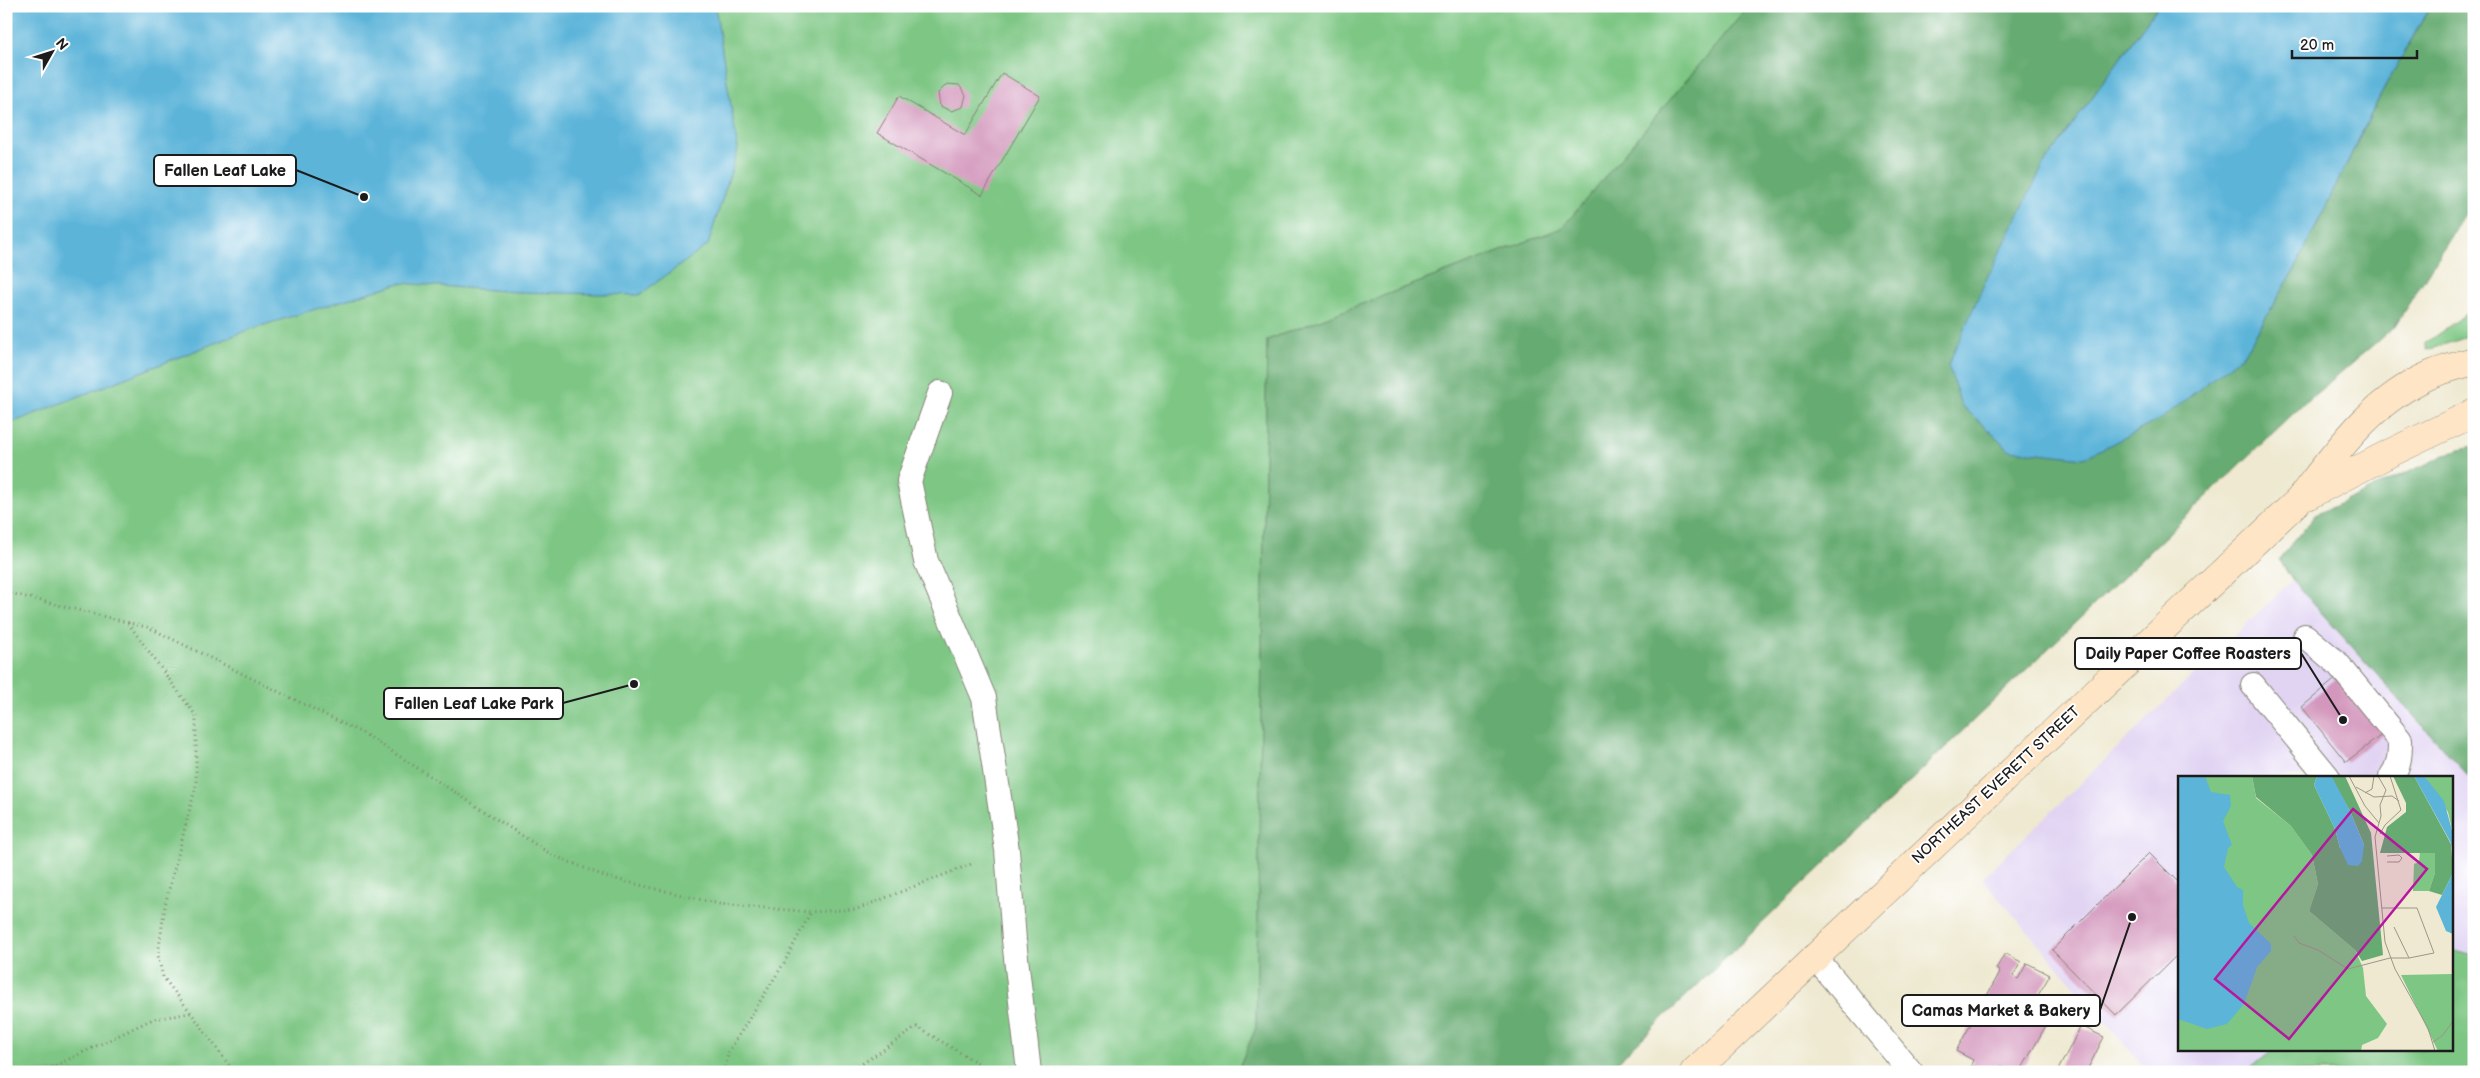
<svg xmlns="http://www.w3.org/2000/svg" width="2480" height="1078" viewBox="0 0 2480 1078" font-family="'Balsamiq Sans',sans-serif">
<rect width="100%" height="100%" fill="#fff"/>
<filter id="ink" filterUnits="userSpaceOnUse"><feTurbulence type="fractalNoise" baseFrequency=".02" numOctaves="2"/><feDisplacementMap in="SourceGraphic" scale="10" xChannelSelector="R" yChannelSelector="G"/><feConvolveMatrix kernelMatrix="1 2 1 2 8 2 1 2 1" color-interpolation-filters="sRGB"/></filter>
<filter id="wash" filterUnits="userSpaceOnUse"><feTurbulence type="fractalNoise" baseFrequency=".0096" numOctaves="4" result="noise"/><feDisplacementMap in="SourceGraphic" scale="20" xChannelSelector="R" yChannelSelector="G"/><feGaussianBlur stdDeviation="1.12" result="paint"/><feColorMatrix in="noise" values="0 0 0 0 0 0 0 0 0 0 0 0 0 0 0 0 0 1.4 0 .05"/><feComposite in="paint" operator="in"/></filter>
<g filter="url(#wash)">
<rect width="100%" height="100%" fill="#eee9d0"/>
<!-- built -->
<path fill="#e1d4f3" d="M2292,580L2474,783V956L2451,950V777H2179V1049H2273L2245,1072H2148L1982,878Z"/>
<!-- green -->
<path fill="#7dc683" stroke="#4c7150" d="M6,6H1749L1562,228L1267,340L1256,1028L1237,1072H6Z
M2474,304V332L2458,340L2427,350L2425,343L2458,320Z
M2451,950L2474,956V1072H2245L2273,1049H2451Z"/>
<!-- forest -->
<path fill="#66ab71" stroke="#416446" d="M1749,6H2158L2044,164L2243,355L2294,271L2379,98L2430,6H2474V201L2394,327L2298,409L1607,1072H1237L1256,1028L1267,340L1562,228Z
M2474,446V783L2292,580L2279,559L2315,515L2459,449Z"/>
<!-- water -->
<path fill="#5cb4d9" stroke="#3c687a" d="M6,6H715L738,149L708,245L639,295L516,292L400,283L248,330L6,425Z
M2158,6H2430L2379,98L2294,271L2243,355L2161,419L2084,458L2010,450L1961,405L1948,365L1984,284L2044,164Z"/>
<g id="blocks">
<!-- building -->
<path fill="#d396bc" d="M1002,73L1040,96L982,195L877,133L899,96L965,135Z
M947,84L959,85L966,95L963,107L951,111L940,106L938,93Z
M2339,676L2384,733L2346,762L2302,707Z
M2149,853L2179,883V953L2116,1015L2052,950Z
M2005,953L2021,962L2013,976L2018,979L2027,963L2050,975L2034,1002L2053,1013L2020,1072H2011L2001,1066L1997,1072H1983L1971,1065L1973,1060L1956,1051L2000,972L1996,969Z
M2081,1026L2104,1037L2086,1072H2057Z
M1872,1066L1875,1072H1864Z"/>
</g>
</g>
<g filter="url(#ink)">
<use href="#blocks" fill-opacity="0" stroke="#858276" stroke-width="1"/>
<g fill="none" stroke-linecap="round" stroke-linejoin="round">
<!-- service casing -->
<g stroke="#858276" stroke-width="26">
<path id="service" d="M940,393L909,481L926,561L984,698L1007,850L1014,940L1029,1072
M2305,636L2338,664L2400,740C2400,754 2400,765 2391,777
M2253,685L2328,777
M1814,956L1911,1072"/>
</g>
<!-- secondary casing -->
<g stroke="#858276" stroke-width="29">
<path id="secondary" d="M2307,496L2390,453L2474,413
M1694,1072L2299,500C2338,450 2371,401 2430,375C2444,369 2459,365 2474,361"/>
</g>
<!-- path -->
<path stroke="#858276" stroke-width="3" stroke-dasharray="1 4" stroke-linecap="butt" d="M6,592L150,628L368,736L552,855L607,877L719,904L811,912L857,909L974,863
M128,623L196,716V785L165,905L158,955L163,977L191,1013
M42,1072L153,1019L191,1013L234,1072
M724,1072L729,1051L784,963L811,912
M850,1072L917,1027L993,1072"/>
<!-- service -->
<use href="#service" stroke="#fff" stroke-width="24"/>
<!-- secondary -->
<use href="#secondary" stroke="#fde5c5" stroke-width="28"/>
</g>
</g>
<g text-anchor="middle" dominant-baseline="central" stroke-width="4" stroke-linejoin="round" paint-order="stroke">
<!-- street labels -->
<g font-size="15" fill="#1c1c1c" stroke="#fff">
<text transform="translate(1996 785) rotate(-43)">NORTHEAST EVERETT STREET</text>
</g>
</g>
<!-- overview -->
<g transform="translate(2178 776)">
<rect width="275" height="275" fill="#eee9d0"/>
<path d="M0,0H74L78,22L113,50L134,79L140,108L131,135L177,174L185,192L188,220L209,248L200,262L184,269L183,275H0ZM246,0H275V58L270,36ZM242,76L257,77V97L251,115H235L236,88L241,86ZM275,198V275H260L223,199Z" fill="#7dc683"/>
<path d="M74,0H139L136,9L157,53L162,72L186,69L172,35L152,0H167L193,57L205,179L184,185L177,174L131,135L140,108L134,79L113,50L78,21ZM215,0H236L273,68L275,97L264,119L251,115L257,97V77H202L209,51L228,36V27Z" fill="#66ab71"/>
<path d="M0,0H27L33,16L52,19L53,30L45,45L54,69L50,72L46,91L59,111L65,114V129L71,147L93,168V175L79,191L66,228L49,248L29,253L0,243ZM139,0L154,1L172,35L186,69L184,85L180,90L170,89L162,72L157,53L136,9ZM236,0H246L266,25L275,58V79L273,67ZM275,97V158L268,155L258,131Z" fill="#5cb4d9"/>
<path fill="none" stroke="#9a9788" stroke-width="1" d="M171,0L187,30L201,47M200,0L208,14L202,29L203,40L197,61L207,166L217,193L250,252L257,275M178,11L196,21L214,20L221,25M187,17L194,13L196,0M202,58L207,49L223,34L212,0M209,80L221,79L224,82L221,86H209M204,132H239L256,177L231,182L216,151M116,160L121,167L140,174L170,193L212,182H231M255,266L264,260L275,245"/>
<path fill="#b5179e" fill-opacity="0.15" stroke="#b5179e" stroke-width="2.5" d="M175,33L249,93L111,263L37,203Z"/>
<rect width="275" height="275" fill="none" stroke="#1c1c1c" stroke-width="2.5"/>
</g>
<!-- callouts -->
<path fill="none" stroke="#1c1c1c" stroke-width="2" d="M364 197L296 170M2343 720L2301 653M634 684L563 703M2132 917L2100 1010"/>
<g fill="#1c1c1c" stroke="#fff" stroke-width="2">
<circle cx="364" cy="197" r="5"/>
<circle cx="2343" cy="720" r="5"/>
<circle cx="634" cy="684" r="5"/>
<circle cx="2132" cy="917" r="5"/>
</g>
<g fill="#fff" stroke="#1c1c1c" stroke-width="2">
<rect x="154" y="155" width="142" height="31" rx="5"/>
<rect x="2075" y="638" width="226" height="31" rx="5"/>
<rect x="384" y="688" width="179" height="31" rx="5"/>
<rect x="1902" y="995" width="198" height="31" rx="5"/>
</g>
<g font-size="16" text-anchor="middle" font-weight="bold" fill="#1c1c1c">
<text x="225" y="176">Fallen Leaf Lake</text>
<text x="2188" y="659">Daily Paper Coffee Roasters</text>
<text x="474" y="709">Fallen Leaf Lake Park</text>
<text x="2001" y="1016">Camas Market &amp; Bakery</text>
</g>
<!-- margin -->
<rect width="2480" height="1078" fill="none" stroke="#fff" stroke-width="25"/>
<!-- north arrow -->
<g transform="translate(52 52) rotate(51)" stroke="#ffffff" stroke-width="4" paint-order="stroke">
<path d="M0-4L9 19L0 12L-9 19Z" fill="#1c1c1c"/>
<text y="-8" font-size="14" font-weight="bold" text-anchor="middle" fill="#1c1c1c">N</text>
</g>
<!-- scale -->
<path d="M2292 50v8h125v-8" fill="none" stroke="#1c1c1c" stroke-width="2.5"/>
<text x="2300" y="50" font-size="15" fill="#1c1c1c" stroke="#ffffff" stroke-width="4" paint-order="stroke">20 m</text>
</svg>
